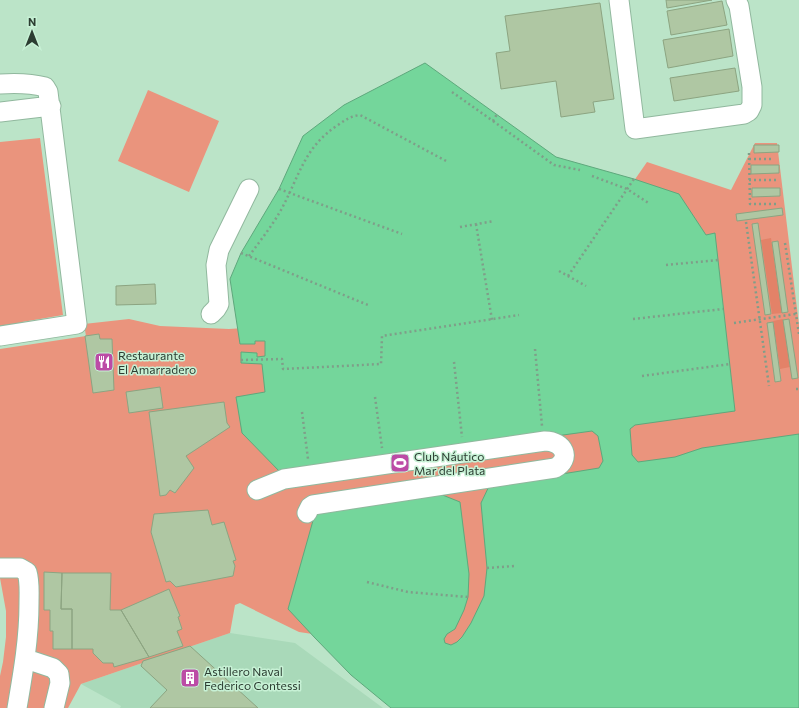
<svg xmlns="http://www.w3.org/2000/svg" width="799" height="708" viewBox="0 0 799 708" font-family="Commissioner,sans-serif">
<rect width="100%" height="100%" fill="#bbe4c8"/>
<!-- built -->
<path fill="#a9d9b9" d="M230,633L295,643L383,708H120L121,706L81,684Z"/>
<!-- green -->
<path fill="#ea947d" d="M148,90L219,121L189,192L118,161Z
M40,138L63,315L22,322L21,324L0,327V142Z
M755,143H777L799,325V706L299,632L240,603L235,605L230,633L81,684L68,708H0V676L3,662L6,637V611L0,578V349L86,336L84,324L129,319L160,326L229,329L291,325L568,276L647,162L731,190Z"/>
<!-- forest -->
<path fill="#e38268" d="M771,238L782,313L772,314L761,240Z
M783,319L790,367L780,369L773,321Z"/>
<!-- water -->
<path fill="#74d69b" stroke="#5ea87c" d="M425,63L556,157L634,179L679,194L706,235L715,233L735,411L635,425L630,429L632,455L638,462L675,457L702,448L799,434V708H391L351,675L315,638L288,609L316,510L435,492L460,502L469,574L468,597L464,610L455,629L447,634L444,639L445,643L451,645L457,642L462,637L471,623L484,596L487,568L481,503L491,482L562,474L599,468L603,461L598,436L592,431L282,474L242,433L236,397L265,392L262,364L241,363V352L257,353V357L265,356V341H255V344H240L230,279L241,253L279,189L303,136L344,105Z"/>
<!-- building -->
<path fill="#afc7a3" stroke="#8ca481" d="M666,0H712L667,8Z
M722,1L727,25L671,35L667,11Z
M600,3L614,99L593,102L595,112L561,117L556,81L501,89L496,53L510,51L505,16Z
M729,29L733,56L668,68L663,40Z
M735,68L739,91L674,101L670,78Z
M754,145H779V152L754,153Z
M751,165H779V173L751,174Z
M752,188H780V196L752,197Z
M782,208L783,215L737,221L736,214Z
M758,223L771,314L765,315L752,224Z
M778,241L788,312L782,313L772,242Z
M155,284L156,304L116,305V286Z
M789,319L798,378L792,379L783,320Z
M773,322L781,381L775,382L767,323Z
M99,334L100,339H112L114,390L93,393L85,336Z
M160,387L163,408L129,413L126,392Z
M224,402L227,423L230,427L186,456L194,468L175,493L170,490L166,495L160,496L149,412Z
M208,510L212,525L224,522L236,560L233,561L235,566L233,576L176,587L170,581L166,582L151,532L154,514Z
M44,572L62,573L61,609H72V649H53V631H50V610H44Z
M62,573H111L110,610H121L149,657L114,667L113,663H103L93,653V649H72V609H61Z
M169,589L180,616L178,617L182,629L177,631L183,646L149,657L121,610Z
M190,646L258,708H150L167,690L141,666L143,661Z"/>
<g fill="none" stroke-linecap="round" stroke-linejoin="round">
<!-- minor casing -->
<g stroke="#91b89e" stroke-width="21">
<path id="minor" d="M619,0L635,129L744,114L749,111L752,105V87L739,6L736,0
M0,84C15,83 30,83 45,87L48,92L77,324L0,336
M0,112L51,106
M211,314L216,309L219,304L216,265L219,250L249,189
M257,490L284,479L545,441C564,441 572,459 555,468L313,505L310,507L307,513
M0,568H20L27,572C30,582 29,592 29,603C29,639 23,673 17,708
M26,659L53,668L59,674L60,683L54,708"/>
</g>
<!-- path -->
<path stroke="#7f9e89" stroke-width="2.5" stroke-dasharray="2 3" stroke-linecap="butt" d="M452,92L493,121L497,114
M493,121L554,165L580,170
M749,153L750,204H776
M749,159H774
M592,176L627,189L650,204
M749,180H778
M279,189L402,234
M746,222L769,386
M476,224L492,320
M460,227L494,221
M785,243L799,334
M241,253L368,305
M249,256C260,241 272,226 281,210C299,177 304,147 338,125C345,120 351,116 360,115L448,162
M666,265L718,260
M559,271L586,286
M568,276L634,179
M633,319L723,309
M734,323L796,314
M535,349L542,426
M241,360L282,359L283,369L381,364L382,336L519,315
M454,362L462,437
M642,376L730,364
M796,389H799
M375,397L382,448
M302,412L308,459
M487,568L514,566
M367,582L408,592L468,597"/>
<!-- minor -->
<use href="#minor" stroke="#fff" stroke-width="19"/>
</g>
<!-- icons -->
<defs>
<g id="restaurant-square" transform="scale(1)"><rect x="-9" y="-9" width="18" height="18" rx="4" fill="#bc4ba6" stroke="#c7f1d5"/><path d="M-5-6h1v4h1v-4h1v4h1v-4h1v5L-1.5 .5V6h-2V.5L-5-1ZM5-6V6H3V1.5H1.5Q1.5-4 5-6Z" fill="#fff"/></g>
<g id="stadium-square" transform="scale(1)"><rect x="-9" y="-9" width="18" height="18" rx="4" fill="#bc4ba6" stroke="#c7f1d5"/><path d="M0-5a6.5 5 0 1 0 0 10a6.5 5 0 1 0 0-10ZM-3.5-1.8h7v3.6h-7Z" fill="#fff"/></g>
<g id="building-square" transform="scale(1)"><rect x="-9" y="-9" width="18" height="18" rx="4" fill="#bc4ba6" stroke="#c7f1d5"/><path d="M-4-6H4V6H1V3H-1V6H-4ZM-2.5-4.3h1.7v1.8h-1.7ZM.8-4.3h1.7v1.8H.8ZM-2.5-1h1.7V.8h-1.7ZM.8-1h1.7V.8H.8Z" fill="#fff"/></g>
</defs>
<g fill-rule="evenodd">
<use href="#restaurant-square" x="104" y="362"/>
<use href="#stadium-square" x="400" y="463"/>
<use href="#building-square" x="190" y="678"/>
</g>
<g text-anchor="middle" dominant-baseline="central" stroke-width="3" stroke-linejoin="round" paint-order="stroke">
<!-- poi labels -->
<g font-size="12" fill="#2c3d32" stroke="#c7f1d5" text-anchor="start">
<text x="118" y="355">Restaurante<tspan x="118" dy="14">El Amarradero</tspan></text>
<text x="414" y="456">Club Náutico<tspan x="414" dy="14">Mar del Plata</tspan></text>
<text x="204" y="671">Astillero Naval<tspan x="204" dy="14">Federico Contessi</tspan></text>
</g>
</g>
<!-- north arrow -->
<g transform="translate(32 32)" stroke="#c7f1d5" stroke-width="3" paint-order="stroke">
<path d="M0-3L7 15L0 10L-7 15Z" fill="#2c3d32"/>
<text y="-6" font-size="11" font-weight="bold" text-anchor="middle" fill="#2c3d32">N</text>
</g>
</svg>
